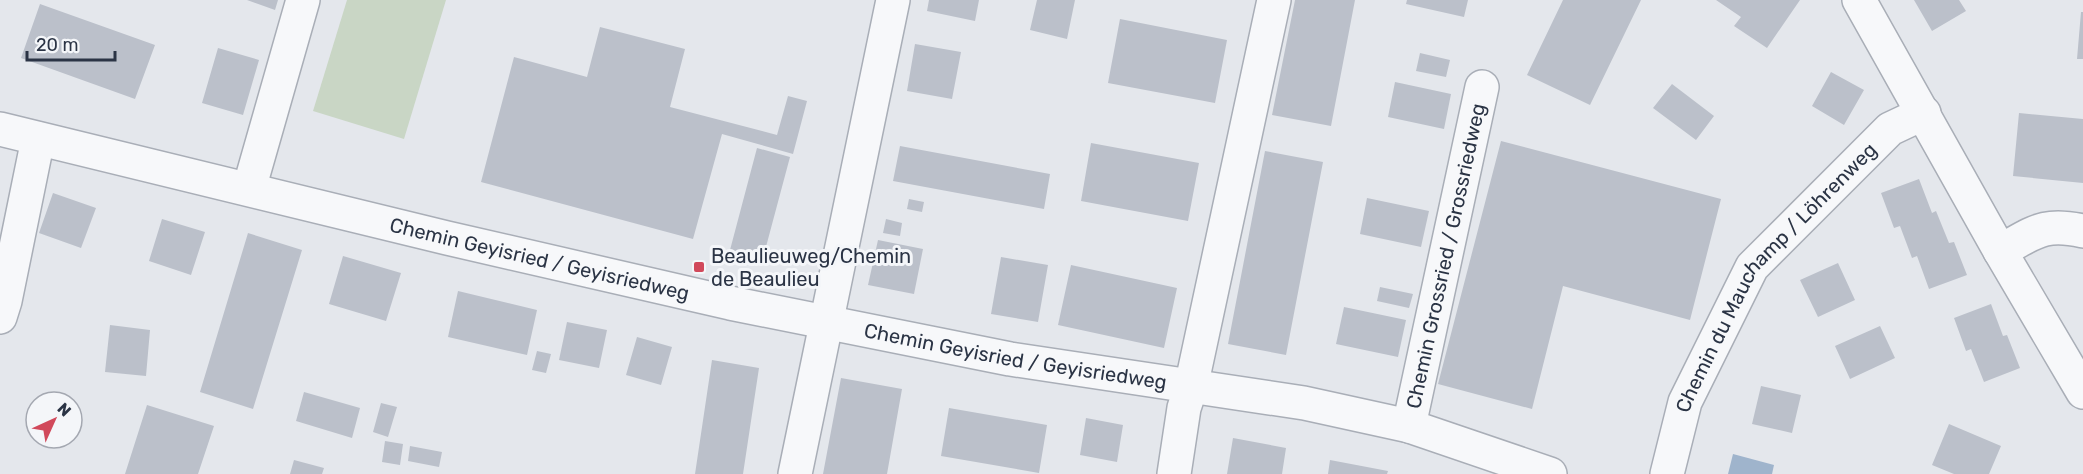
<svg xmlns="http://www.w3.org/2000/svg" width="2083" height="474" viewBox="0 0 2083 474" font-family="Rubik,sans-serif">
<rect width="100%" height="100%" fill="#e4e7ec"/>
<!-- green -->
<path fill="#c9d6c5" d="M347,0H446L404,139L313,111Z"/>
<!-- water -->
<path fill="#9fb4cc" d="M1733,454L1774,465L1772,474H1728Z"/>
<!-- building -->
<path fill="#bbc0ca" d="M247,0H278L275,10Z
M929,0H979L975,21L927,11Z
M1037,0H1075L1067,39L1030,30Z
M1295,0H1355L1331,126L1272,115Z
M1407,0H1468L1464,17L1406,4Z
M1563,0H1641L1590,105L1527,75Z
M1716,0H1800L1767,48L1734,26L1741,17Z
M1914,0H1959L1966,11L1932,31Z
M40,4L155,45L135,99L21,58Z
M2081,12H2083V59H2077Z
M1120,19L1227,40L1215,103L1108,83Z
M600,27L685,49L670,107L777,135L788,96L807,101L793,154L722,134L693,239L481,182L514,57L587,77Z
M915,44L961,52L952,99L907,91Z
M218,48L259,60L243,115L202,103Z
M1420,53L1450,60L1446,77L1416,71Z
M1831,72L1864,90L1844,125L1812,106Z
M1395,82L1451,94L1444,129L1388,117Z
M1672,84L1714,116L1696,140L1653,108Z
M2019,113L2083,119V183L2013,176Z
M1501,141L1721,199L1690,320L1563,286L1532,409L1438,384Z
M1091,143L1199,163L1188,221L1081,201Z
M900,146L1050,174L1044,209L893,181Z
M757,148L790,157L763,258L730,250Z
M1265,151L1323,162L1286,355L1228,344Z
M1919,179L1932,213L1936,211L1949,243L1954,242L1967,275L1929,289L1917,256L1912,258L1900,226L1894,228L1881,193Z
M53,193L96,208L81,248L39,233Z
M1367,198L1429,211L1421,247L1360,234Z
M909,199L924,202L922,212L907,209Z
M162,219L205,232L191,275L149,261Z
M886,219L902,223L900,236L883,233Z
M248,233L302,250L253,409L200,392Z
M878,240L923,249L914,294L868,285Z
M343,256L401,273L386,321L329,304Z
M1001,257L1048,265L1038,322L991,314Z
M1838,263L1855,300L1818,317L1800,280Z
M1071,265L1177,288L1164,348L1058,325Z
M1380,287L1413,294L1409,308L1377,301Z
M458,291L537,310L527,355L448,337Z
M1991,304L2003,336L2007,335L2020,368L1984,382L1971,349L1966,351L1954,318Z
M1344,307L1406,320L1398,357L1336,344Z
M567,322L607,330L599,368L559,360Z
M110,325L150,330L146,376L105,372Z
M1880,326L1895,358L1850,379L1835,346Z
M637,337L672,347L661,385L626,375Z
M537,351L551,354L546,373L532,370Z
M712,360L759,368L743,474H695Z
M841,378L902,389L887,474H823Z
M1761,386L1801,395L1792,433L1752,424Z
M304,392L360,408L352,438L296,421Z
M381,403L397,407L388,437L373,432Z
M147,405L214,426L198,474H125Z
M949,408L1047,425L1039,473L941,456Z
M1086,418L1123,425L1117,462L1080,455Z
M1949,424L2001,446L1989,474H1954L1932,465Z
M1233,438L1286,448L1282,474H1227Z
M385,441L403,444L400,465L382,462Z
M410,446L442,452L439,467L408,461Z
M294,460L324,468L322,474H290Z
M1330,460L1388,471L1387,474H1328Z"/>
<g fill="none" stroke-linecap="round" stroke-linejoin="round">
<!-- minor casing -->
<g stroke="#a9aeb7" stroke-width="36">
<g id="minor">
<path d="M1859,0L2000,251L2083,392"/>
<path id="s1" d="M0,129L447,238L730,303L1010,359L1304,403L1409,426L1550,474"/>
<path d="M249,189L303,0"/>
<path d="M2000,251C2034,233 2043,222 2083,231"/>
<path d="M0,317L5,301L38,139"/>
<path id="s2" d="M1409,426L1482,87"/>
<path d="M795,474L893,0"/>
<path d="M1174,474L1184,408L1191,387L1274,0"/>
<path id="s3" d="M1667,474L1685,402L1752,267L1890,129L1924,113"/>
</g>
</g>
<!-- minor -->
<use href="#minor" stroke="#f7f8fa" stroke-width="33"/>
</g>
<!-- markers -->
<rect fill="#d1495b" stroke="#f4f6f9" stroke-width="2" x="693" y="261" width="12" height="12" rx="3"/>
<g text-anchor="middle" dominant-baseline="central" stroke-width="6" stroke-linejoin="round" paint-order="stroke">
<!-- poi labels -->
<g font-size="20" fill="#2b3445" stroke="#f4f6f9" text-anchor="start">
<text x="711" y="256">Beaulieuweg/Chemin<tspan x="711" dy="23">de Beaulieu</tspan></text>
</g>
<!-- street labels -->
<g font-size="20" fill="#2b3445" stroke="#f4f6f9">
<text stroke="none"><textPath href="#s2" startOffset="174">Chemin Grossried / Grossriedweg</textPath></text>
<text stroke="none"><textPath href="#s1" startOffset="555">Chemin Geyisried / Geyisriedweg</textPath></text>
<text stroke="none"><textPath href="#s3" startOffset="230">Chemin du Mauchamp / Löhrenweg</textPath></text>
<text stroke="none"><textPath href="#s1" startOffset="1041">Chemin Geyisried / Geyisriedweg</textPath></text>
</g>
</g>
<!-- north arrow -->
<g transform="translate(54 420) rotate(45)"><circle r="28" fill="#f4f6f9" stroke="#a4a8b1" stroke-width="1.5"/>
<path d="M0-4.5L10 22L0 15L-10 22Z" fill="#d1495b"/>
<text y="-9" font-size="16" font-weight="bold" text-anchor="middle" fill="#2b3445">N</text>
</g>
<!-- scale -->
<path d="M27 51v9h88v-9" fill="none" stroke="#2b3445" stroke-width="3"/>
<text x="36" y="51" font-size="18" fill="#2b3445" stroke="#f4f6f9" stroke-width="4.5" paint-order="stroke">20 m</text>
</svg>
